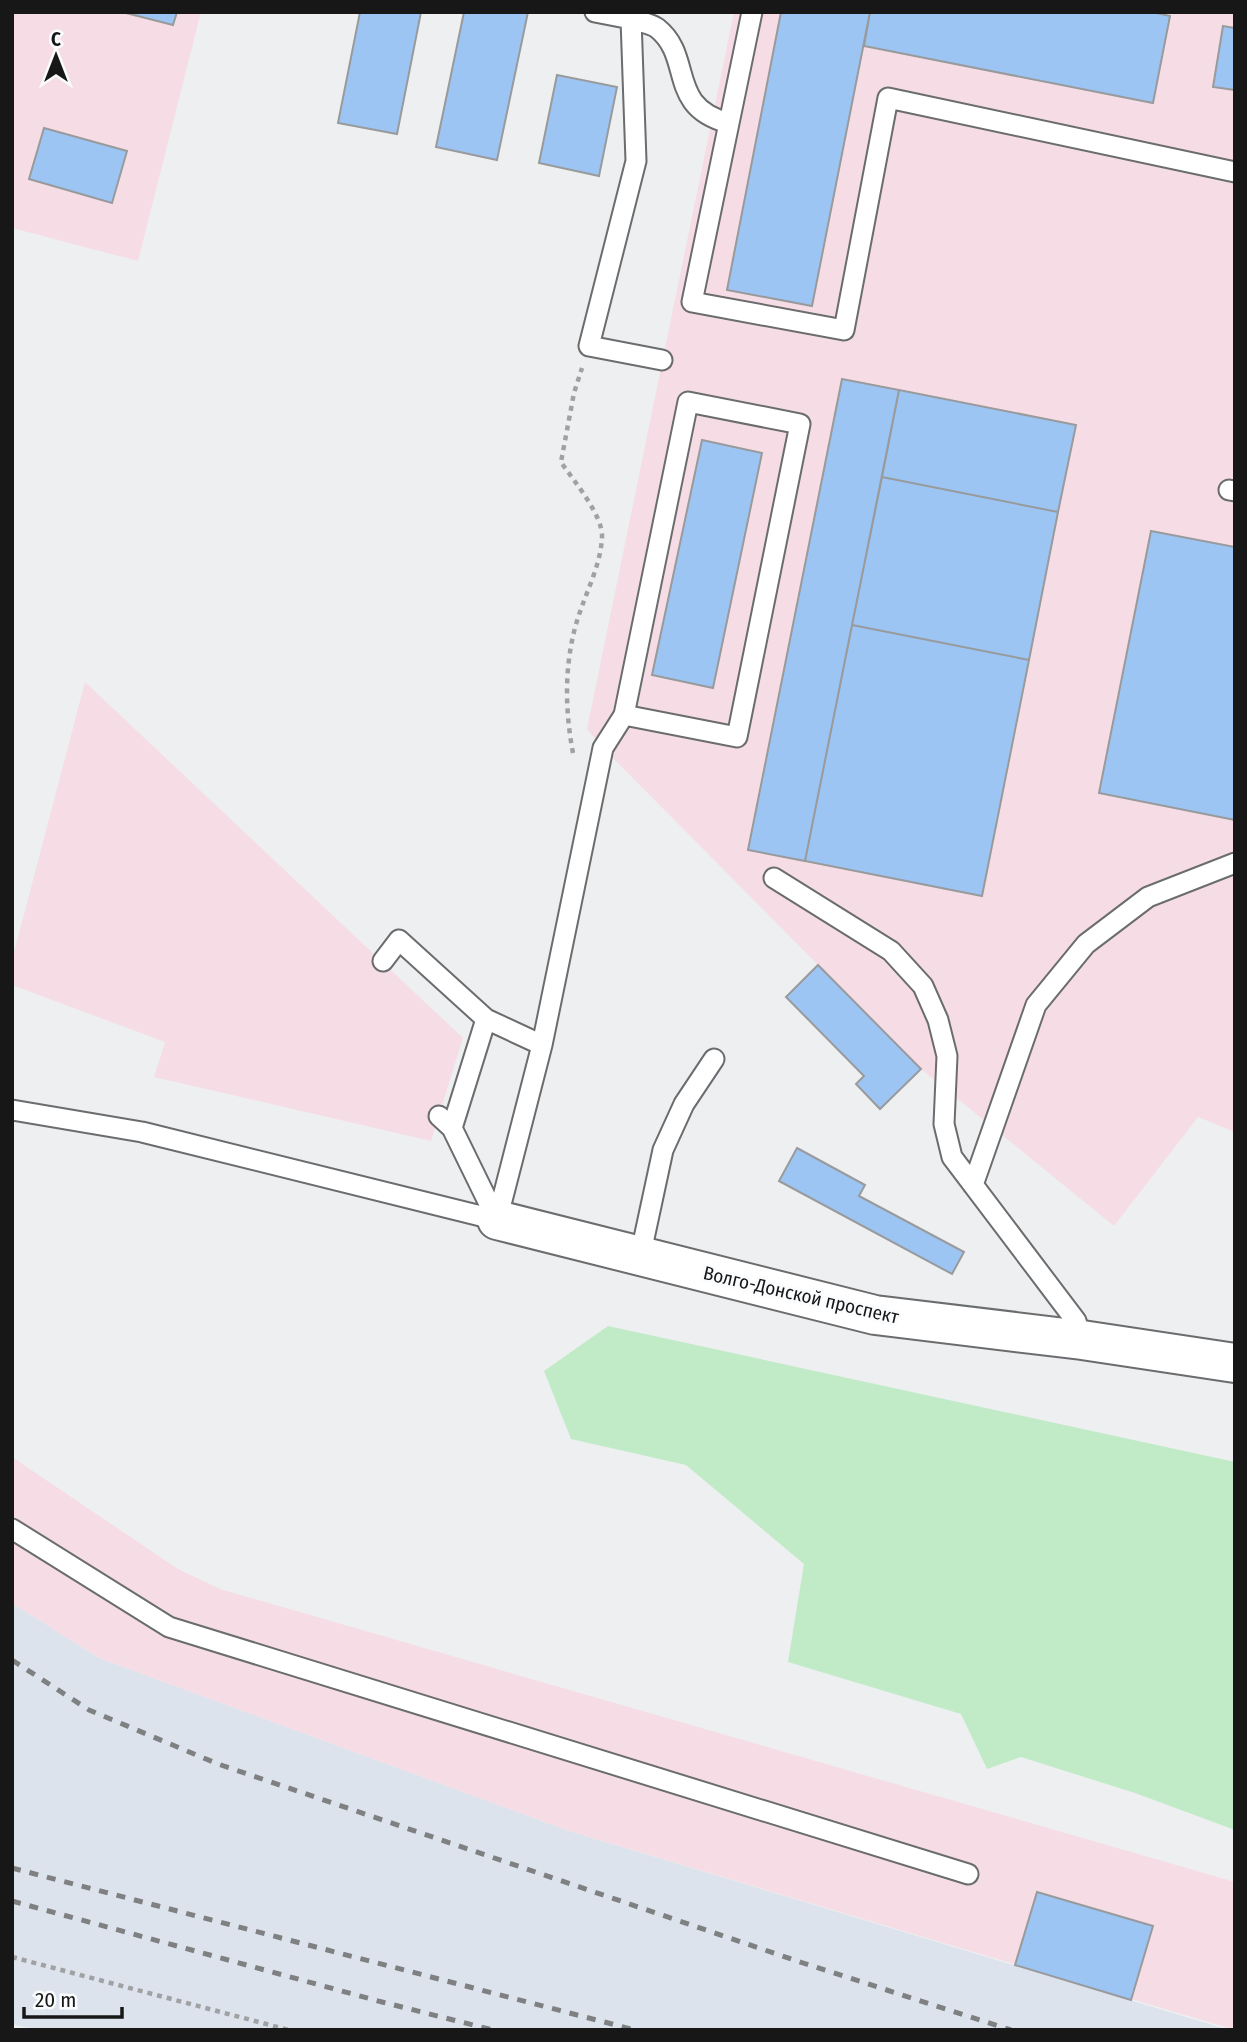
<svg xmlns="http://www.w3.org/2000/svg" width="1247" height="2042" viewBox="0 0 1247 2042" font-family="'Fira Sans Condensed',sans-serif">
<rect width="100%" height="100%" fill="#edeff1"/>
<!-- built -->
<path fill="#dce3ec" d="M12,1603L99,1658L569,1831L1229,2030H37L12,2024Z"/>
<!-- industrial -->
<path fill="#f6dde5" d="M12,12H201L138,261L12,228Z
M734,12H1235V1132L1198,1117L1114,1226L921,1069L603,748L587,729Z
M85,682L463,1038L431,1141L154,1077L165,1042L12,985V960Z
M12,1457L178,1569L220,1589L1235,1882V2030L569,1831L99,1658L12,1603Z"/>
<!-- green -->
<path fill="#c1ebc7" d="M608,1326L1235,1462V1830L1135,1793L1021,1757L987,1769L961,1714L788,1662L804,1564L686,1465L571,1439L544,1371Z"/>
<!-- building -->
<path fill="#9dc5f4" stroke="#989a9c" stroke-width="2" d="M122,12H177L173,25Z
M360,12H421L397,134L338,123Z
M464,12H528L497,160L436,147Z
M781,12H870L812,306L727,290Z
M870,12H1152L1170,16L1153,103L864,46Z
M1223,26L1235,28V90L1213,87Z
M557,75L617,87L599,176L539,163Z
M44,128L127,151L112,203L29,179Z
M842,379L899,390L805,861L748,850Z
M899,390L1076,425L1058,512L882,477Z
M702,440L762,453L713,688L652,675Z
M882,477L1058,512L1029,660L852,625Z
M1151,531L1235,547V820L1099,793Z
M852,625L1029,660L982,896L805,861Z
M818,965L921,1069L880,1109L856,1084L864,1076L786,997Z
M797,1148L865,1185L859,1196L964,1252L952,1274L779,1181Z
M1037,1892L1153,1926L1131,2000L1015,1965Z"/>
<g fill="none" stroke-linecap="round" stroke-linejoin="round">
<!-- service casing -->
<g stroke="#6a6c6e" stroke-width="23">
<path id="service" d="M595,12L631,19L636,161L589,346L662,360
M632,12L631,19C639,22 650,23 657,28C694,57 666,107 729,123
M752,12L692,302L844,330L888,98L1235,172
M1229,490L1235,491
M774,878L891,951L923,986L938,1020L947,1056L944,1124L952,1157L1076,1321L1082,1340
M383,961L399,940L486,1019L542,1045
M12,1110L142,1132L497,1220
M439,1116L452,1128L497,1220
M452,1128L486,1019
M973,1185L1036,1005L1086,944L1148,897L1235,863
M497,1220L542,1045L603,748L624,715L688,402L800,424L737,737L624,715
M640,1257L663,1150L684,1104L714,1059
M12,1529L169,1627L968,1874"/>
</g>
<!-- minor casing -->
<g stroke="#6a6c6e" stroke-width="42">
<path id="minor" d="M497,1220L875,1315L1082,1340L1235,1363"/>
</g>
<!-- path -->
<path stroke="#a0a1a3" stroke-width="4.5" stroke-dasharray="5 5" stroke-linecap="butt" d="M573,753C564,706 564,655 581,609C589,586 601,562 602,537C603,515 573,480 561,462L574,393L582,368
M12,1957L289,2030"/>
<!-- service -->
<use href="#service" stroke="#fff" stroke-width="19"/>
<!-- minor -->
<use href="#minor" stroke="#fff" stroke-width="38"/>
<!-- rail -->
<path stroke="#7f8082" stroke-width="5" stroke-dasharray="9 9" stroke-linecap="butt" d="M12,1660L89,1710L218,1764L803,1963L1011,2030
M12,1868L635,2030
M12,1901L382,2002L493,2030"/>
</g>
<g text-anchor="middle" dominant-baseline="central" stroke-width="6" stroke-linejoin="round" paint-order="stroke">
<!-- street labels -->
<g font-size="19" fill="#171718" stroke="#fafcfe">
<text transform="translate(801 1295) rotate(13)">Волго-Донской проспект</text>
</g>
</g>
<!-- border -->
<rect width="1247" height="2042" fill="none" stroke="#171718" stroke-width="28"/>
<!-- north arrow -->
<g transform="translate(56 56)" stroke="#fafcfe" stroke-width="5" paint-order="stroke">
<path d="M0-5L12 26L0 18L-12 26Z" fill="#171718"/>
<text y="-10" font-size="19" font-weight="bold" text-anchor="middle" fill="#171718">С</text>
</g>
<!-- scale -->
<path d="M24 2007v10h98v-10" fill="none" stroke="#171718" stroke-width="3.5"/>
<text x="35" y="2007" font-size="21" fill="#171718" stroke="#fafcfe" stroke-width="5" paint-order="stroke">20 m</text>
</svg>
